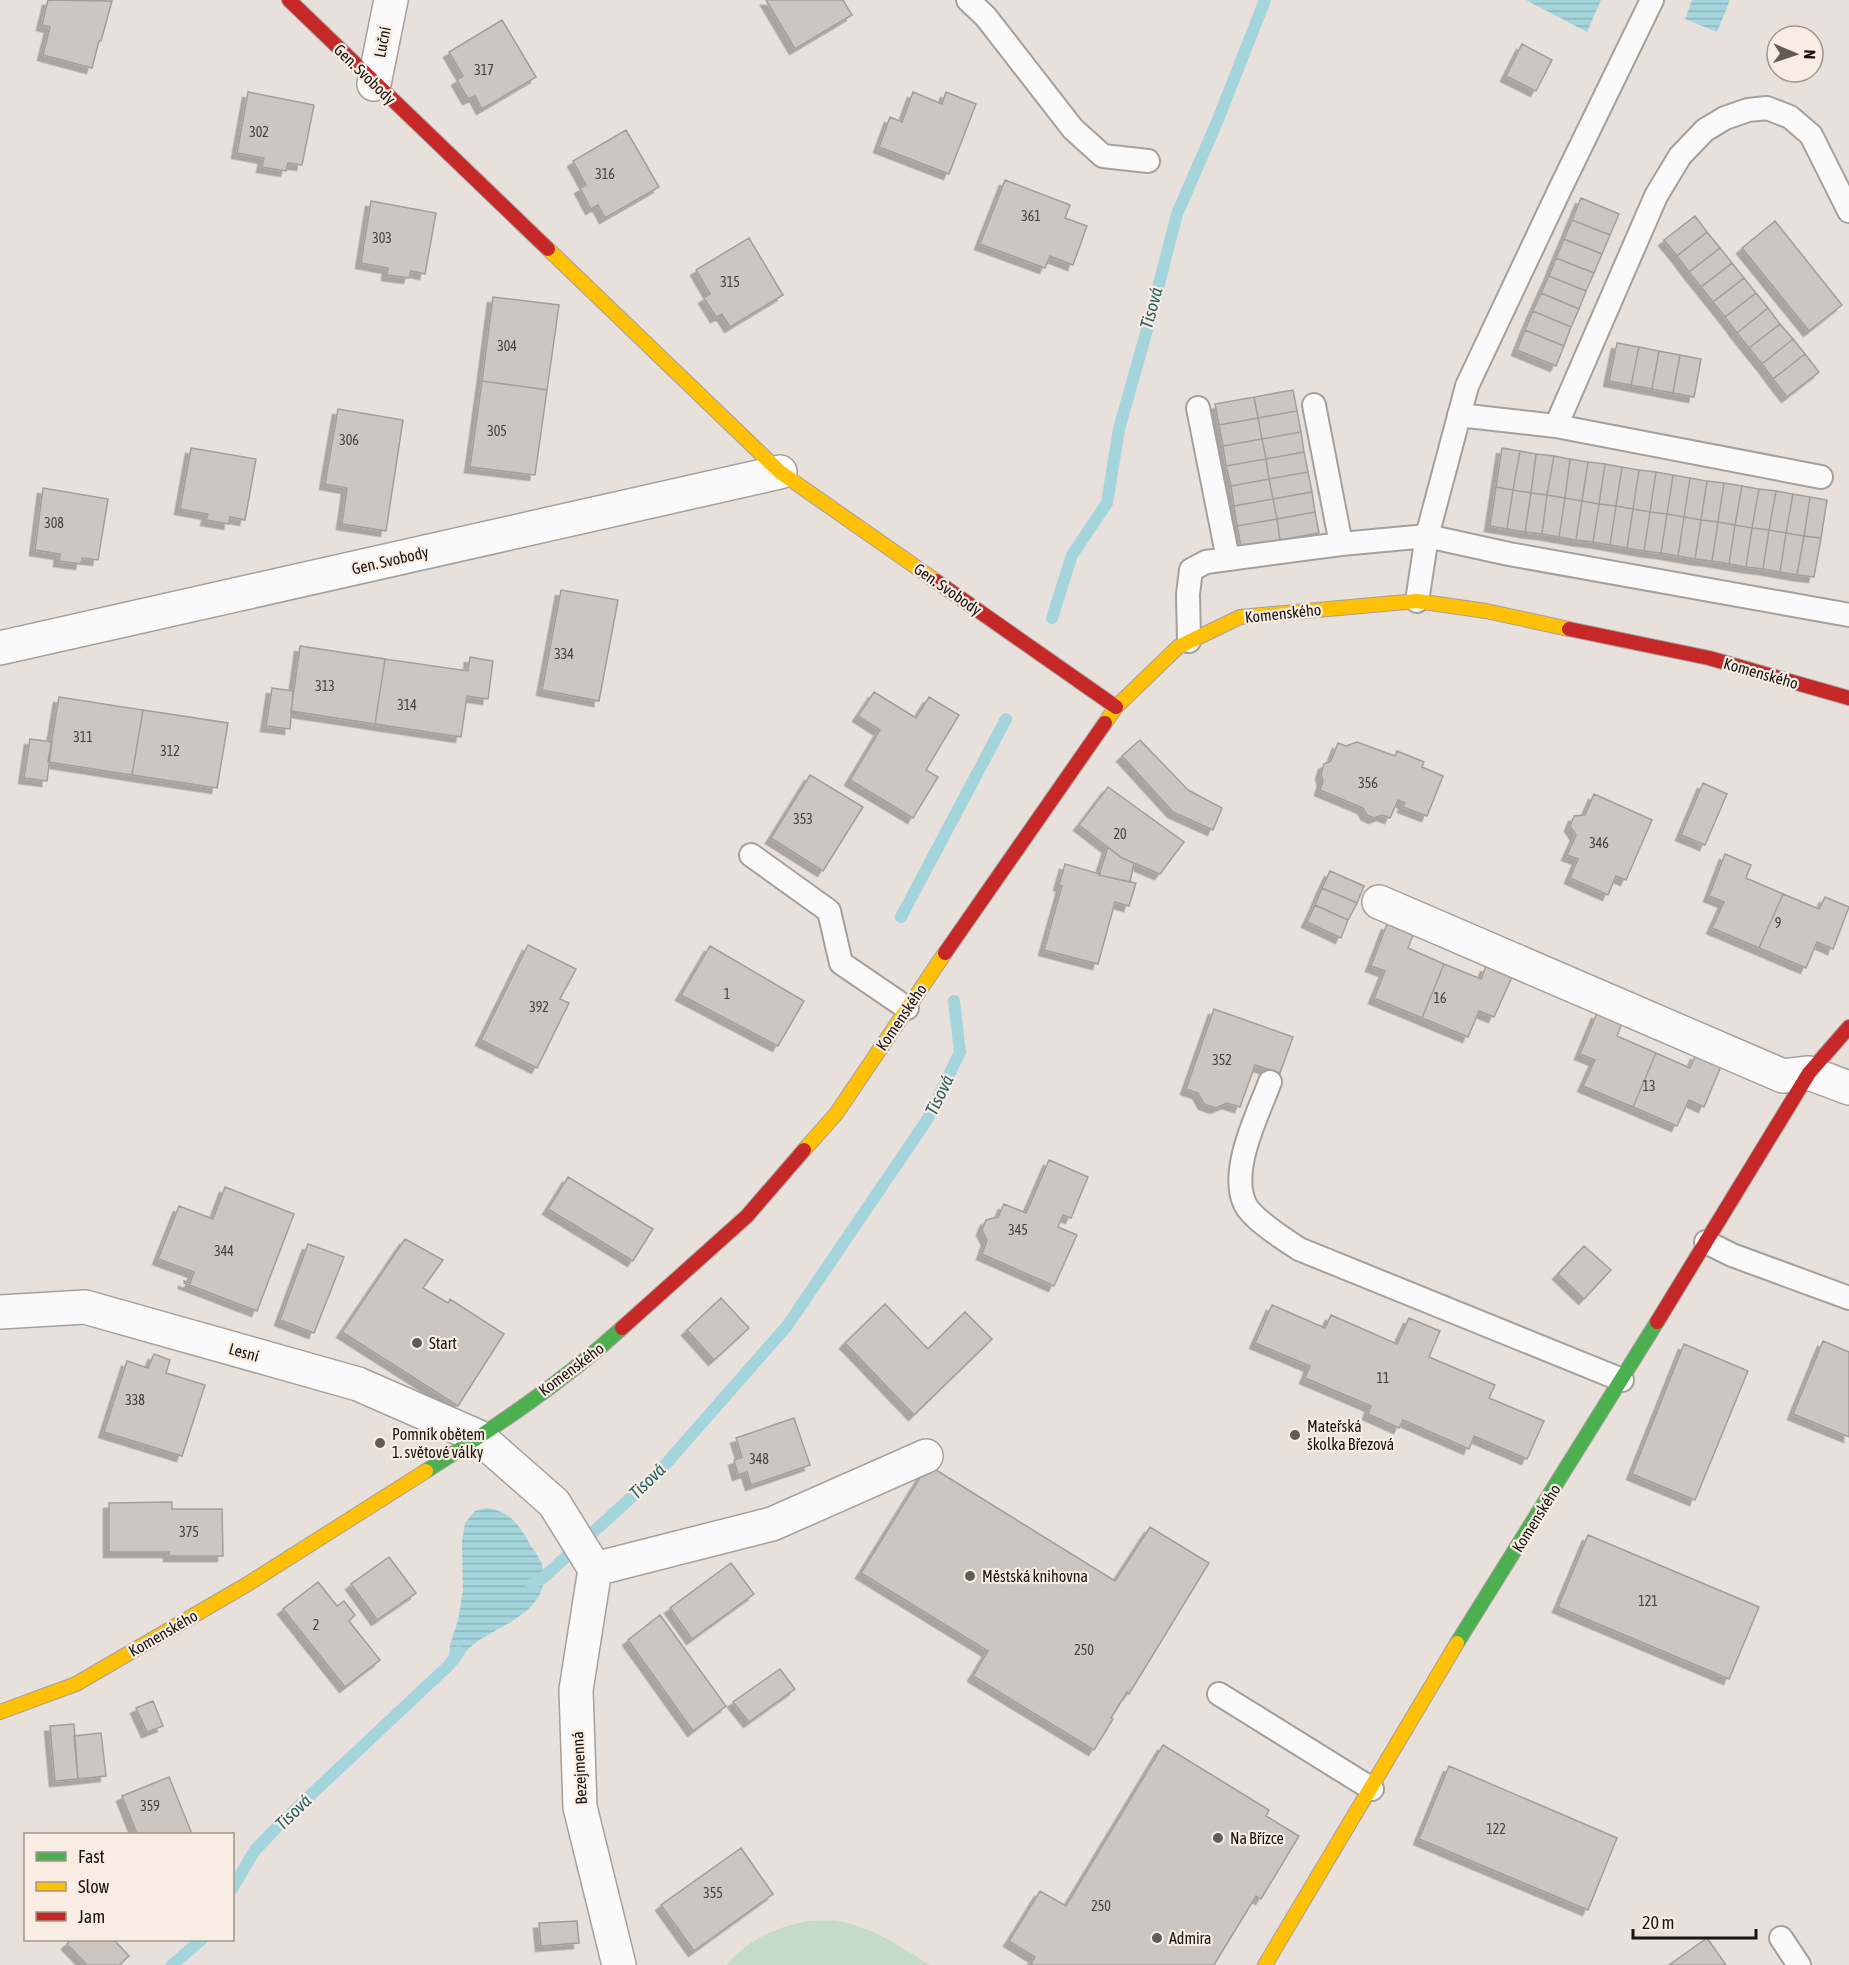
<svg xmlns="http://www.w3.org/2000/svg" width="1849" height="1965" viewBox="0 0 1849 1965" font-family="'Asap Condensed',sans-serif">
<defs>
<pattern id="water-rules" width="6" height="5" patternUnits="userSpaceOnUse" patternTransform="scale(1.5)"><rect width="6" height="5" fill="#a4d5dc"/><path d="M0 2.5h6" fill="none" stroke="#8db6bc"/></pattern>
<filter id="shadow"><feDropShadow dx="-5.5" dy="5.5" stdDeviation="0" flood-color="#0004"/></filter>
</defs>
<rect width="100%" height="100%" fill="#e7e0db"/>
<!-- pitch -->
<path fill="#c4dbc9" d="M807,1921C817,1921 827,1920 836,1921C871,1926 901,1947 930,1965H727C748,1939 775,1928 807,1921Z"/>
<!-- water -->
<path fill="url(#water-rules)" d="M1526,0H1601L1587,32Z
M1692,0H1730L1717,32L1685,19Z
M486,1508C507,1510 518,1523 528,1541C532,1549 540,1557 542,1565C554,1608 503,1624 475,1643C467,1649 460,1659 453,1666L449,1665L450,1645L458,1620L463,1591L462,1542L465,1523L475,1511Z"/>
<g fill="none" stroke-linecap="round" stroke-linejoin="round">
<!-- stream -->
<path stroke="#a4d5dc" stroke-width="12" d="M1052,618L1072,555L1107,503L1119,429L1150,319L1177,214L1217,122L1265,0
M901,917L1006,719
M532,1584L544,1577L657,1474L787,1326L927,1120L960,1052L954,1001
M232,1889L255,1850L284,1820L449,1665L459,1652
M172,1965L201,1940"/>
</g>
<!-- building -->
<path fill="#cbc6c1" stroke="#a39e9a" stroke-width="1.5" filter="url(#shadow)" d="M48,0L112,1L101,41H99L92,68L43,55L50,27L42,25Z
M766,0H843L852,15L795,49Z
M502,20L536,77L482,109L475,96L468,99L457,80L463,76L449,52Z
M1522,44L1552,60L1536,91L1506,76Z
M248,92L314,105L302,165L288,163L286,171L262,167L264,158L237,153Z
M913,92L942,104L946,92L976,104L949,174L879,147L890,117L902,122Z
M626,130L659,187L605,218L598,205L591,209L580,188L586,185L573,161Z
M1005,180L1070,205L1065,218L1087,226L1073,265L1050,256L1045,268L980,244Z
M1581,198L1619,214L1610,235L1572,220Z
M371,201L436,213L425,274L411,271L409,278L387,275L388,268L361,263Z
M1695,216L1707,232L1677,256L1664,240Z
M1572,220L1610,235L1602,254L1564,239Z
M1775,221L1842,305L1809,331L1742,248Z
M1707,232L1720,248L1689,272L1677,256Z
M749,238L783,295L730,327L722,314L716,317L704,298L710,294L696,270Z
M1564,239L1602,254L1594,273L1556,258Z
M1720,248L1732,263L1701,287L1689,272Z
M1556,258L1594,273L1586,291L1549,276Z
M1732,263L1744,278L1713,302L1701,287Z
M1549,276L1586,291L1579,309L1541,293Z
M1744,278L1756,293L1725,317L1713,302Z
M1541,293L1579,309L1571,327L1533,311Z
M1756,293L1768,308L1737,333L1725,317Z
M493,297L559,305L547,390L482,381Z
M1768,308L1780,324L1749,348L1737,333Z
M1533,311L1571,327L1564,346L1525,330Z
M1780,324L1793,339L1762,364L1749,348Z
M1525,330L1564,346L1556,366L1517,350Z
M1793,339L1805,354L1773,379L1762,364Z
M1617,343L1639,347L1631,385L1609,381Z
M1639,347L1659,351L1652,389L1631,385Z
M1659,351L1680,355L1673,393L1652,389Z
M1805,354L1819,372L1787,397L1773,379Z
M1680,355L1701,359L1694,397L1673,393Z
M482,381L547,390L535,475L470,467Z
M1293,390L1297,411L1258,418L1254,397Z
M1254,397L1258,418L1219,425L1215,404Z
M338,409L403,420L386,531L342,524L347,488L325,484Z
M1297,411L1301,432L1262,439L1258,418Z
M1258,418L1262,439L1223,446L1219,425Z
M1301,432L1304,452L1266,459L1262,439Z
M1262,439L1266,459L1226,466L1223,446Z
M191,448L256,459L245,520L230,517L229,524L206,520L208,514L180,509Z
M1502,448L1520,451L1513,490L1496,487Z
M1520,451L1536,454L1531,493L1513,490Z
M1304,452L1308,472L1269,479L1266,459Z
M1536,454L1554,456L1547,495L1531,493Z
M1554,456L1570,459L1565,498L1547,495Z
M1266,459L1269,479L1231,486L1226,466Z
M1570,459L1588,462L1582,501L1565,498Z
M1588,462L1605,464L1599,504L1582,501Z
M1605,464L1622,467L1616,506L1599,504Z
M1622,467L1639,470L1633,509L1616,506Z
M1639,470L1656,472L1650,512L1633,509Z
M1308,472L1312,492L1273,499L1269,479Z
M1656,472L1673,475L1667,514L1650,512Z
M1673,475L1690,478L1684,517L1667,514Z
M1690,478L1707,481L1701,520L1684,517Z
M1269,479L1273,499L1234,506L1231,486Z
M1707,481L1724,483L1718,522L1701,520Z
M1724,483L1742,486L1735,525L1718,522Z
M1742,486L1759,489L1752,528L1735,525Z
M1496,487L1513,490L1507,529L1490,526Z
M43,488L108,499L98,560L82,558L81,564L59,561L60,554L35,550Z
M1759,489L1776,491L1769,530L1752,528Z
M1513,490L1531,493L1525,532L1507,529Z
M1776,491L1793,494L1786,533L1769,530Z
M1312,492L1315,512L1277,519L1273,499Z
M1531,493L1547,495L1542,534L1525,532Z
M1793,494L1810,497L1804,536L1786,533Z
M1547,495L1565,498L1559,537L1542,534Z
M1810,497L1827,500L1821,538L1804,536Z
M1565,498L1582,501L1576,540L1559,537Z
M1273,499L1277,519L1237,526L1234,506Z
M1582,501L1599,504L1593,542L1576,540Z
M1599,504L1616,506L1610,545L1593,542Z
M1616,506L1633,509L1627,548L1610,545Z
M1633,509L1650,512L1644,551L1627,548Z
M1315,512L1319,533L1280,540L1277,519Z
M1650,512L1667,514L1661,553L1644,551Z
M1667,514L1684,517L1678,556L1661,553Z
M1684,517L1701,520L1695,559L1678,556Z
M1277,519L1280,540L1241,546L1237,526Z
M1701,520L1718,522L1712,561L1695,559Z
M1718,522L1735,525L1729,564L1712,561Z
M1735,525L1752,528L1746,567L1729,564Z
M1752,528L1769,530L1763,569L1746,567Z
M1769,530L1786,533L1780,572L1763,569Z
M1786,533L1804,536L1797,575L1780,572Z
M1804,536L1821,538L1814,577L1797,575Z
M561,590L618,600L599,701L542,690Z
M300,646L385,659L375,724L291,711Z
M470,657L493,661L488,699L467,696L461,737L375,724L385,659L468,671Z
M272,688L293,691L290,729L266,726Z
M874,692L916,718L929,697L959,715L926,770L938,777L913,818L850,780L880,730L858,716Z
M59,697L143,710L132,775L48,762Z
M143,710L228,723L217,788L132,775Z
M30,739L52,742L47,781L24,778Z
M1140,740L1188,790L1222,808L1213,830L1173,812L1122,756Z
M1357,742L1395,756L1397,751L1424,762L1422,767L1443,776L1427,816L1403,807L1405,803L1398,800L1390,818L1382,815L1374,818L1367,815L1363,808L1320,790L1323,781L1321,774L1324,764L1331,761L1338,743L1346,746Z
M810,775L863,807L823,871L771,838Z
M1703,783L1727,794L1705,845L1681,835Z
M1108,787L1184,842L1160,874L1122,858L1079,825Z
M1594,794L1652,820L1626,880L1616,876L1608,895L1570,878L1578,859L1567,855L1576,835L1570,826L1574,816L1585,815Z
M1108,847L1122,858L1134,863L1130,882L1099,875Z
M1725,854L1751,865L1746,878L1783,894L1759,948L1712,928L1724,902L1709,896Z
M1065,864L1100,874L1099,875L1136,883L1129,906L1115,902L1098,964L1044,950L1062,886L1059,885Z
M1330,871L1364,886L1357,903L1322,888Z
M1322,888L1357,903L1348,920L1315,905Z
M1783,894L1819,909L1825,897L1849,907L1833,949L1817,942L1806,968L1759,948Z
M1315,905L1348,920L1341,938L1307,922Z
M1387,924L1413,935L1408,948L1444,964L1422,1018L1374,998L1385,971L1371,966Z
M528,945L576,969L560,999L569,1003L537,1068L481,1040Z
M710,946L804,1001L778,1046L681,995Z
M1444,964L1481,979L1486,966L1512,977L1494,1017L1479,1011L1468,1037L1422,1018Z
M1214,1009L1293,1037L1280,1073L1255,1065L1240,1107L1227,1103L1216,1108L1204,1104L1198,1093L1186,1089Z
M1597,1013L1622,1023L1617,1036L1656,1053L1633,1107L1583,1086L1595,1060L1580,1054Z
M1656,1053L1690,1068L1696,1054L1721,1066L1704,1107L1689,1100L1677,1126L1633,1107Z
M1049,1160L1088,1177L1071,1218L1063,1215L1058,1227L1077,1235L1054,1286L982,1254L987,1240L982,1230L986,1220L998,1217L1004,1204L1026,1213Z
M568,1177L653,1229L633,1261L548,1209Z
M225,1187L294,1214L257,1311L184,1283V1281L190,1283L194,1272L158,1259L179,1206L213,1219Z
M405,1239L443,1260L423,1288L448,1303L450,1299L504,1334L458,1406L342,1332Z
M308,1244L344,1257L314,1333L280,1320Z
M1584,1246L1611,1270L1584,1299L1558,1274Z
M721,1298L749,1328L714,1360L687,1330Z
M885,1304L928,1349L965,1312L992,1339L914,1415L845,1343Z
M1272,1305L1325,1328L1331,1315L1397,1344L1409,1318L1440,1331L1429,1357L1495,1385L1489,1398L1544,1421L1527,1459L1474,1436L1469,1449L1403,1420L1399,1428L1368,1414L1371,1406L1305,1378L1310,1366L1255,1343Z
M1823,1341L1849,1352V1437L1793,1414Z
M1684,1344L1748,1371L1695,1500L1632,1474Z
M154,1354L170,1360L166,1373L205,1385L182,1456L104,1432L127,1361L148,1368Z
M794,1418L810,1465L751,1485L747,1472L738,1475L734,1460L742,1457L736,1438Z
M928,1465L1115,1581L1150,1527L1209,1563L1129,1694L1127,1692L1111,1718L1113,1719L1094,1750L973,1676L988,1651L861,1573Z
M172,1502V1509H222L223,1556H169V1552H109V1503Z
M1588,1535L1759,1607L1729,1679L1558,1607Z
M389,1557L416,1593L377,1620L351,1584Z
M731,1563L754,1594L692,1639L670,1608Z
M318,1582L337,1606L344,1601L355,1615L349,1621L380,1660L345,1687L283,1609Z
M660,1615L726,1706L693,1731L628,1640Z
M780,1669L795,1689L749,1722L733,1702Z
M153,1701L163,1726L147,1732L136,1708Z
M74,1724L78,1779L55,1781L50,1726Z
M101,1733L106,1776L78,1779L74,1736Z
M1163,1745L1269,1810L1266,1816L1299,1836L1261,1899L1256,1896L1214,1965H1033L1031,1963L1035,1957L1009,1941L1040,1891L1066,1906Z
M1449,1766L1617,1838L1588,1910L1419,1839Z
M169,1777L192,1834H137L122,1796Z
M741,1848L773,1894L694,1951L661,1905Z
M577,1921L579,1943L541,1946L539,1923Z
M1707,1938L1726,1965H1669Z
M71,1940H114L129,1956L119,1965H87L67,1944Z"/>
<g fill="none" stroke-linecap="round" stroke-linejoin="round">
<!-- lane casing -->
<g stroke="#a5a09c" stroke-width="26">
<path id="lane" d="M968,0L986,17L1073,129L1103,156L1148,161
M1652,0L1560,189L1467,386L1427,536L1509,554L1849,615
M1198,408L1228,559
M1459,415L1556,426L1821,477
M1556,426L1656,196L1680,156L1705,130L1725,118L1748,110L1767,108L1790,117L1811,135L1849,211
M1341,544L1427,536L1417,601
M1189,641L1188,594L1191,570L1206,562L1341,544L1314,405
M751,855L829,911L841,963L907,1008
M1270,1082C1258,1114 1229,1170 1245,1204C1252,1219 1284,1239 1299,1249L1622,1380
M1706,1242L1732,1255L1849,1298
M1219,1694L1372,1789
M1781,1938L1799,1965"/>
</g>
<!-- street casing -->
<g stroke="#a5a09c" stroke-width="36">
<path id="street" d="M374,84L391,0
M0,648L780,472
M1379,902L1783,1076L1809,1073L1849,1088
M0,1312L85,1307L358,1384L479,1437L554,1503L595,1569L576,1690L580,1807L619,1965
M595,1569L772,1524L926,1456"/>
</g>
<!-- fast casing -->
<g stroke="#a5a09c" stroke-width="16">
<path id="fast" d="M426,1471C494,1428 563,1382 622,1328
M1457,1643L1657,1322"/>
</g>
<!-- slow casing -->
<g stroke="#a5a09c" stroke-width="16">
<path id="slow" d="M548,249L780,472L936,581
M1105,723L1116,707L1178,647L1240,617L1417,601L1486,611L1569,629
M804,1150L836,1114L945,953
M0,1712L76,1684L246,1585L426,1471
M1265,1965L1457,1643"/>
</g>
<!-- jam casing -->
<g stroke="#a5a09c" stroke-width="16">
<path id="jam" d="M289,0L548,249
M936,581L1116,707
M1569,629L1709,658L1849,698
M945,953L1105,723
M1657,1322L1809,1073L1849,1027
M622,1328L747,1216L804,1150"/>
</g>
<!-- lane -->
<use href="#lane" stroke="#fbfafa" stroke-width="22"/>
<!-- street -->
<use href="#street" stroke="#fbfafa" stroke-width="33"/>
<!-- fast -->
<use href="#fast" stroke="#4caf50" stroke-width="14"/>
<!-- slow -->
<use href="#slow" stroke="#ffc107" stroke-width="14"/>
<!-- jam -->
<use href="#jam" stroke="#c62828" stroke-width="14"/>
</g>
<!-- markers -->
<g fill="#615c58" stroke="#f9ede3" stroke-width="2">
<circle cx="417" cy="1343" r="6"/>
<circle cx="1295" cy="1435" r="6"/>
<circle cx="380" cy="1443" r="6"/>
<circle cx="970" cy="1576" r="6"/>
<circle cx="1218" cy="1838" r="6"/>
<circle cx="1157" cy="1938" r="6"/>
</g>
<g text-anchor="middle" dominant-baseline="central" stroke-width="4.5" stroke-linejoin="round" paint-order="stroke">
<!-- number labels -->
<g font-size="14" fill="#46413e">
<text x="484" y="70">317</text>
<text x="259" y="132">302</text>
<text x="605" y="174">316</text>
<text x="1031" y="216">361</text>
<text x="382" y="238">303</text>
<text x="730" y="282">315</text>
<text x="507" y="346">304</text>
<text x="497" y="431">305</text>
<text x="349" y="440">306</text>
<text x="54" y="523">308</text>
<text x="564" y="654">334</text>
<text x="325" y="686">313</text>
<text x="407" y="705">314</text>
<text x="83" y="737">311</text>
<text x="170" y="751">312</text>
<text x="1368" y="783">356</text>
<text x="803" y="819">353</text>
<text x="1120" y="834">20</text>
<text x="1599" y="843">346</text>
<text x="1778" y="923">9</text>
<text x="727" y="994">1</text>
<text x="1440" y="998">16</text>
<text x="539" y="1007">392</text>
<text x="1222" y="1060">352</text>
<text x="1649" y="1086">13</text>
<text x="1018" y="1230">345</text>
<text x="224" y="1251">344</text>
<text x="1383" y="1378">11</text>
<text x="135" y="1400">338</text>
<text x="759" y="1459">348</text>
<text x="189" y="1532">375</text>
<text x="1648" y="1601">121</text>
<text x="316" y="1625">2</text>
<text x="1084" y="1650">250</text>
<text x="150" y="1806">359</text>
<text x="1496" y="1829">122</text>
<text x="713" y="1893">355</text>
<text x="1101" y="1906">250</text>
</g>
<!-- street labels -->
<g font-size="16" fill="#191512" stroke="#f9ede3">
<text transform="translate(382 42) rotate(-79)">Luční</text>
<text transform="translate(365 74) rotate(44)">Gen. Svobody</text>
<text transform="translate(390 560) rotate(-13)">Gen. Svobody</text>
<text transform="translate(948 589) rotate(35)">Gen. Svobody</text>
<text transform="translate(1283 613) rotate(-6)">Komenského</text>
<text transform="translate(1761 673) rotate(16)">Komenského</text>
<text transform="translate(901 1017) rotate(-56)">Komenského</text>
<text transform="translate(244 1352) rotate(16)">Lesní</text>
<text transform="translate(571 1369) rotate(-37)">Komenského</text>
<text transform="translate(1536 1518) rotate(-58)">Komenského</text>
<text transform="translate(163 1633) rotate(-30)">Komenského</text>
<text transform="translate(579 1768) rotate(-93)">Bezejmenná</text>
</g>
<!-- poi labels -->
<g font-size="16" fill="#191512" stroke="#f9ede3" text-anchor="start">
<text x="429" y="1343">Start</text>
<text x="1307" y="1426">Mateřská<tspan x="1307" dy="18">školka Březová</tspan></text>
<text x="392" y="1434">Pomník obětem<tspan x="392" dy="18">1. světové války</tspan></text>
<text x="982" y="1576">Městská knihovna</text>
<text x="1230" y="1838">Na Břízce</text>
<text x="1169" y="1938">Admira</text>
</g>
<!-- water labels -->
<g font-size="18" font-style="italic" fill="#25616a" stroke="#f9ede3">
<text transform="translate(1151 308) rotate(-75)">Tisová</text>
<text transform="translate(939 1095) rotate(-64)">Tisová</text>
<text transform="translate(647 1481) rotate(-44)">Tisová</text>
<text transform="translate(293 1812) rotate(-44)">Tisová</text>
</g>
</g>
<!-- legend -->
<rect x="24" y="1833" width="210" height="108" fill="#f9ede3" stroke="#9f978f" stroke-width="1.5"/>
<rect x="36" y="1852" width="30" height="9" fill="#4caf50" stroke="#9f978f" stroke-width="1.5"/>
<text x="78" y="1863" font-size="18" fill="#191512">Fast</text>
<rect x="36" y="1882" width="30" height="9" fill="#ffc107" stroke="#9f978f" stroke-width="1.5"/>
<text x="78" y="1893" font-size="18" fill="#191512">Slow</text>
<rect x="36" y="1912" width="30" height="9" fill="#c62828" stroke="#9f978f" stroke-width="1.5"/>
<text x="78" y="1923" font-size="18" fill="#191512">Jam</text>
<!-- north arrow -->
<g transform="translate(1795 54) rotate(92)"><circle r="28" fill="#f9ede3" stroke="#9f978f" stroke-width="1.5"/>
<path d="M0-4.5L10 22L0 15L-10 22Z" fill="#615c58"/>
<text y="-9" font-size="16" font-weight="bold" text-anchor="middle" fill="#191512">N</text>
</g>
<!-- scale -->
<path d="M1633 1929v9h123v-9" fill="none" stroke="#191512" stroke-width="3"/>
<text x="1642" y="1929" font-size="18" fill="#191512" stroke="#f9ede3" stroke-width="4.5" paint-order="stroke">20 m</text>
</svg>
